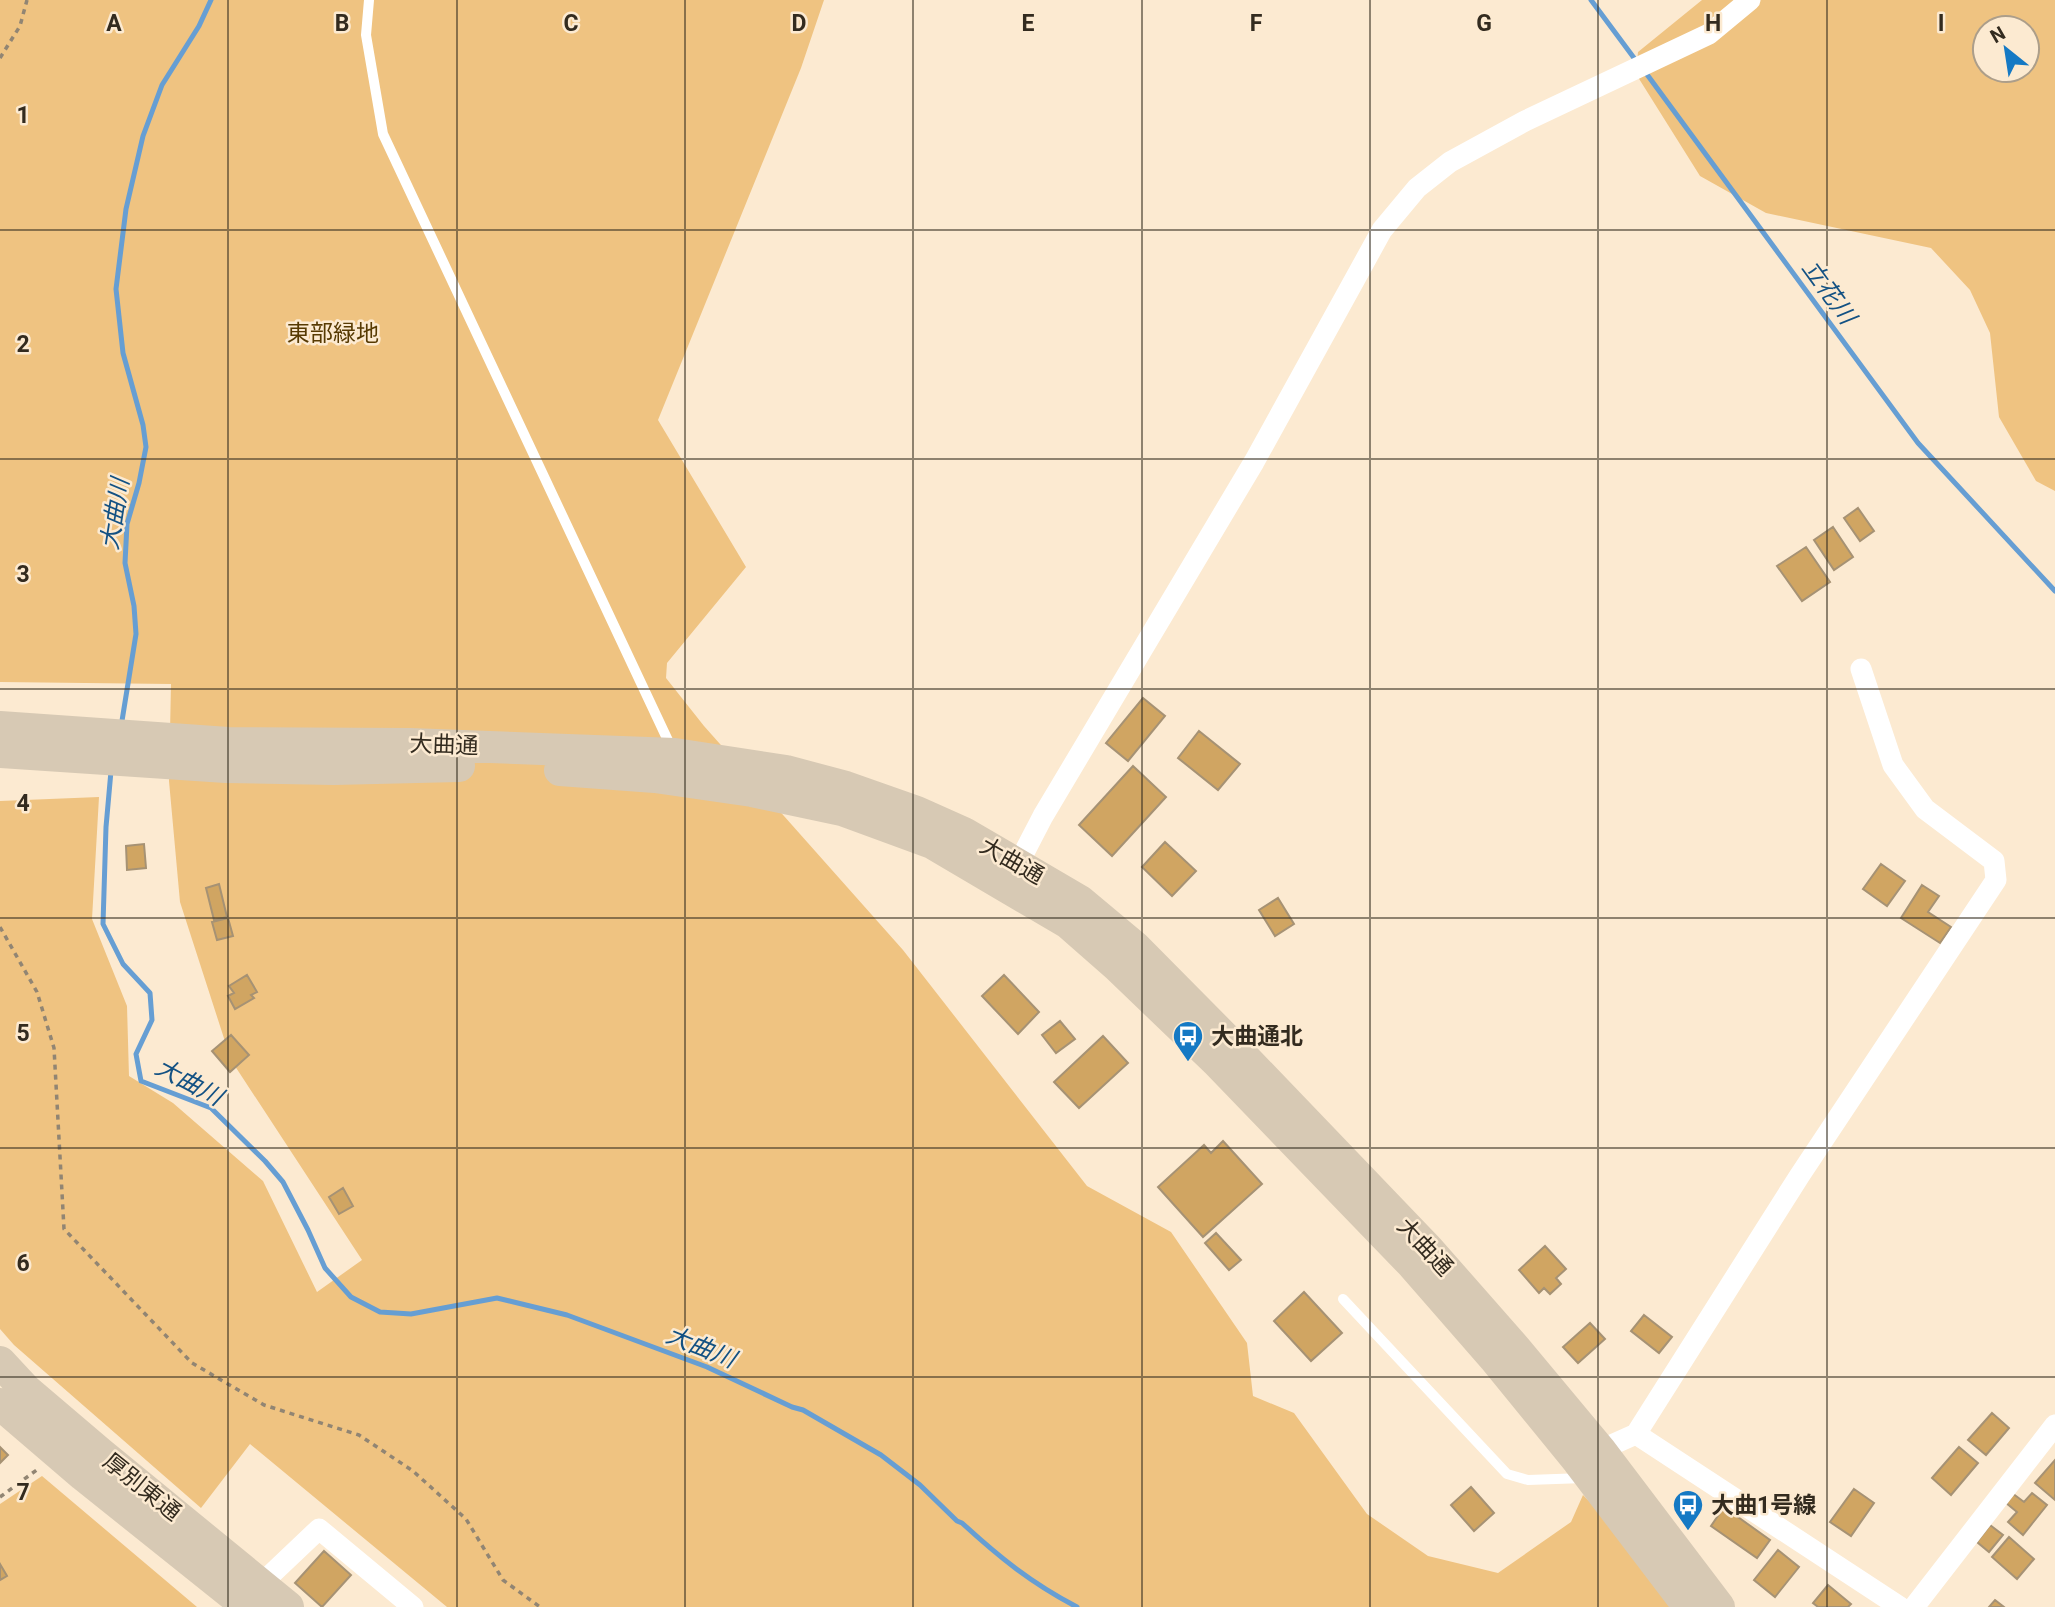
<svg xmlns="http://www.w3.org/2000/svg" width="2055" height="1607" viewBox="0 0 2055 1607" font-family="Roboto,'Noto Sans JP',sans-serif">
<rect width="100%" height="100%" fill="#fcead1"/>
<!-- green -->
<path fill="#efc381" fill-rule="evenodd" d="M0,0H824L801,68L658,420L746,567L667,663L666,678L704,726L903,950L1087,1186L1171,1232L1247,1343L1253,1396L1294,1413L1367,1514L1428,1556L1498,1573L1571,1522L1583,1495L1617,1529L1677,1607H447L250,1444L201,1508L14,1345L0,1329V801L99,797L92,919L127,1006L129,1076L173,1103L263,1181L317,1292L362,1260L231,1060L180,902L169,781L171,684L0,682Z
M1702,0H2055V491L2036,481L1999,417L1990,333L1970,290L1931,248L1766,213L1700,176L1636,74L1638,52ZM1985,28H2027V70H1985Z
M42,1476L197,1607H0V1504Z"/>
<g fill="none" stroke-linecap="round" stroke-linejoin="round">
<!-- stream -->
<path stroke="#669ed3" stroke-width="5" d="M1591,0L1637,62
M1643,69L1918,443L2055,591
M121,727L136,634L134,606L125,563L127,524L139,483L146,447L143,425L123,353L116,289L126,209L143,136L162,85L199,26L211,0
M111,771L106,827L103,924L123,964L150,993L152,1020L136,1054L141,1081L211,1108L265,1161L283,1182L308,1230L325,1268L351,1297L380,1312L411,1314L497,1298L567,1315L707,1367L792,1407L803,1410L881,1455L920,1485L957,1521L962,1523C999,1557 1031,1583 1077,1607"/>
</g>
<!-- building -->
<path fill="#d0a562" stroke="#a69274" stroke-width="2" d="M1858,508L1874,531L1860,541L1844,518Z
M1833,527L1853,557L1834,570L1814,540Z
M1806,547L1830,582L1802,601L1777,566Z
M1143,698L1165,716L1128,761L1106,743Z
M1199,731L1240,764L1218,790L1178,758Z
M1133,766L1166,797L1112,856L1079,825Z
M1165,842L1196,871L1172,896L1142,867Z
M144,844L146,868L127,870L126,846Z
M1881,864L1905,881L1887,906L1863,889Z
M219,884L227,917L214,920L206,888Z
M1922,885L1939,896L1928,912L1951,927L1940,943L1901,918Z
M1278,898L1294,924L1275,936L1259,910Z
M228,918L233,936L217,940L212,922Z
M247,975L257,992L251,995L254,998L235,1009L228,996L234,993L229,986Z
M1004,975L1039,1012L1018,1034L982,996Z
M1060,1021L1075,1039L1056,1053L1042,1035Z
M231,1035L249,1055L230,1072L212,1051Z
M1103,1036L1128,1063L1079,1108L1054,1082Z
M1223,1141L1262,1184L1203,1237L1158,1187L1204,1145L1211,1153Z
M343,1188L353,1206L339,1214L329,1197Z
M1216,1233L1241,1260L1229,1270L1205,1243Z
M1545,1246L1566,1269L1556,1278L1561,1284L1550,1294L1544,1288L1539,1293L1519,1270Z
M1304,1292L1342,1333L1311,1361L1274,1321Z
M1644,1315L1672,1337L1659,1353L1631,1331Z
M1590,1323L1605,1339L1578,1363L1563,1347Z
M1992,1413L2009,1428L1986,1455L1968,1440Z
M0,1447L8,1455L0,1463Z
M1959,1447L1978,1463L1951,1495L1932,1478Z
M2055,1460V1500L2035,1483Z
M1471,1487L1494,1513L1474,1531L1451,1505Z
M1854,1489L1874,1503L1851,1536L1830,1522Z
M2012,1493L2024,1502L2032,1493L2047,1505L2023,1535L2008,1522L2017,1512L2005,1502Z
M1724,1507L1770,1540L1757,1558L1711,1526Z
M1990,1525L2003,1535L1989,1552L1977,1542Z
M2009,1537L2034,1559L2017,1579L1992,1557Z
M1778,1550L1799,1567L1775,1597L1754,1580Z
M324,1551L351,1575L322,1607L295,1583Z
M0,1564L7,1576L0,1580Z
M1828,1585L1851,1604L1848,1607H1818L1813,1603Z
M1995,1600L2004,1607H1989Z"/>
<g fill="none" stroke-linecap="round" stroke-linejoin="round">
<!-- path -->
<path stroke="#918573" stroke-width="3.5" stroke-dasharray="5 5" stroke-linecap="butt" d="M0,58L20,26L27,0
M0,927L37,992L54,1048L64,1229L192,1363L264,1405L359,1435L413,1471L466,1519L503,1580L540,1607
M0,1497L38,1469"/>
<!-- lane -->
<path stroke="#fff" stroke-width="10" d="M369,0L366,35L383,134L672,749
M1343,1299L1507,1474L1528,1480L1584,1478"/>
<!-- street -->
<path stroke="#fff" stroke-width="21" d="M1013,874L1043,816L1254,462L1382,230L1417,188L1450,162L1525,121L1709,34L1750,0
M1636,1434L1900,1607
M1589,1455L1636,1434L1800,1175L1996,880L1994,861L1925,809L1893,765L1861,669
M256,1595L261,1584L319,1529L413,1607
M1914,1607L2055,1425"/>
<!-- secondary -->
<path stroke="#d7c9b4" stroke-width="32" d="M0,727L228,743L410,744L675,754L786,771L846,787L917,812L964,833L1080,901L1135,947L1236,1049L1428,1249L1515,1348L1600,1450L1719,1607
M0,752L226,767L334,769L459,766
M560,770L655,777L752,791L842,810L932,843L1068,923L1117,966L1216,1061L1412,1264L1494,1358L1578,1461L1689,1607
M0,1362L26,1390L100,1453L288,1607
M0,1404L83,1475L248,1607"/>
</g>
<!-- grid -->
<path fill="none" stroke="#332b1f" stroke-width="2" stroke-opacity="0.55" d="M228,0V1607M457,0V1607M685,0V1607M913,0V1607M1142,0V1607M1370,0V1607M1598,0V1607M1827,0V1607M0,230H2055M0,459H2055M0,689H2055M0,918H2055M0,1148H2055M0,1377H2055"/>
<!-- icons -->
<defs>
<g id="bus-pin" transform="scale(1.575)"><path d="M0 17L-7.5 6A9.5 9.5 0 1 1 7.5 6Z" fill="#1579c4" stroke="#fcead1"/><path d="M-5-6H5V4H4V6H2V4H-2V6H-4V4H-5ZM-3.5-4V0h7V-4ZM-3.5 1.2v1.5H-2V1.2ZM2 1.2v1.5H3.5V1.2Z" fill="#fff"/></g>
</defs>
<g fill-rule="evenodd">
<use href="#bus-pin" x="1188" y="1036"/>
<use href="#bus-pin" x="1688" y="1505"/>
</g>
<g text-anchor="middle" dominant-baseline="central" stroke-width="5" stroke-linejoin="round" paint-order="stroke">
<!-- park labels -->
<g font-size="23" fill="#573a02" stroke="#fcead1">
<text x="333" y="333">東部緑地</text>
</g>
<!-- street labels -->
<g font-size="23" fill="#332b1f" stroke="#fcead1">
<text transform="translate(444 745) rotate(2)">大曲通</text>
<text transform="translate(1012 861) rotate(30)">大曲通</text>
<text transform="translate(1425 1247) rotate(47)">大曲通</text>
<text transform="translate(142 1487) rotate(39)">厚別東通</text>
</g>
<!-- poi labels -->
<g font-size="23" font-weight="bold" fill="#332b1f" stroke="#fcead1" text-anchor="start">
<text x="1211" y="1036">大曲通北</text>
<text x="1711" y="1505">大曲1号線</text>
</g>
<!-- water labels -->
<g font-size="24" font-style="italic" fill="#135183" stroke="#fcead1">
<text transform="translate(1829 292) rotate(54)">立花川</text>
<text transform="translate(115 514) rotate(-81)">大曲川</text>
<text transform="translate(189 1082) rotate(28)">大曲川</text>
<text transform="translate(701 1347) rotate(22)">大曲川</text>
</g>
</g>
<g font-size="23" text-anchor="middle" font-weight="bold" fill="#332b1f" stroke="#fcead1" stroke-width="5" stroke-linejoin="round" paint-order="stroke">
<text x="114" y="31">A</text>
<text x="342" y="31">B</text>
<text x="571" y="31">C</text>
<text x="799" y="31">D</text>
<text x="1028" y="31">E</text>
<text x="1256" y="31">F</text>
<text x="1484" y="31">G</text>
<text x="1713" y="31">H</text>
<text x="1941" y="31">I</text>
<text x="23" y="123">1</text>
<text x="23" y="352">2</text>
<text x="23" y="582">3</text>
<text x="23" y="811">4</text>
<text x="23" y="1041">5</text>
<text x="23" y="1271">6</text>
<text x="23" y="1500">7</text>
</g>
<!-- north arrow -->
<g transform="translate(2006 49) rotate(330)"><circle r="33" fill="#fcead1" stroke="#ac9e8a" stroke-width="2"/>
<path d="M0-5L12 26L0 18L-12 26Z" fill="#1579c4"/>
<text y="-10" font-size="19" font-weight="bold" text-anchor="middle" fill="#332b1f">N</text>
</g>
</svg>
